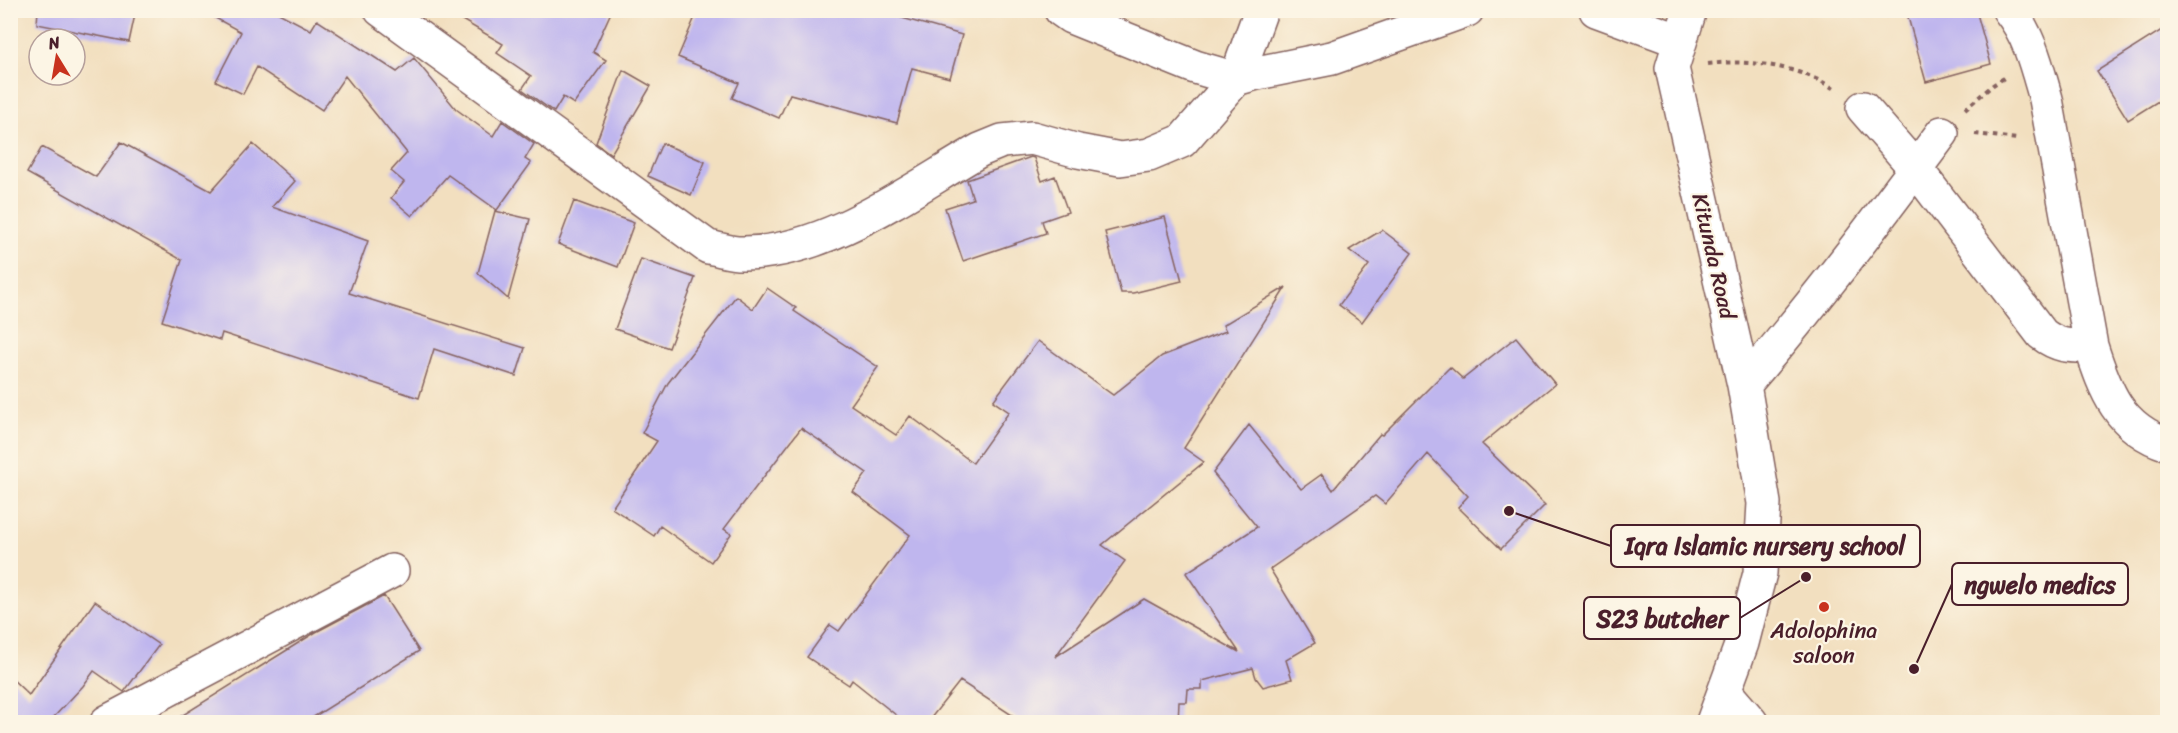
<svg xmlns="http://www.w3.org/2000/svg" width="2178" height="733" viewBox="0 0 2178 733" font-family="Sriracha,sans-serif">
<rect width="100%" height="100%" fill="#fcf5e5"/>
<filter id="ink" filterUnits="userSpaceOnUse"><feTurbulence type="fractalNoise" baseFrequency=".0167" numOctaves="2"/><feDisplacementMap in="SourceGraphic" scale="12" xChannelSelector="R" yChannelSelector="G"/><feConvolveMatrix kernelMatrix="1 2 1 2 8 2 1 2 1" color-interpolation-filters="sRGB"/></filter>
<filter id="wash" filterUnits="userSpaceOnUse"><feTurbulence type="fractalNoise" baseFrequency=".008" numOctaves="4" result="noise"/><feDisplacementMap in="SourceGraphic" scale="24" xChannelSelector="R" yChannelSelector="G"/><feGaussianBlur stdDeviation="1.35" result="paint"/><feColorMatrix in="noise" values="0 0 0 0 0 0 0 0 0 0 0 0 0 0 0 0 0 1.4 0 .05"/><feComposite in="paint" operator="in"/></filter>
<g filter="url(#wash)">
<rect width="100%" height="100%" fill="#f2dfbf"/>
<g id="blocks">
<!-- building -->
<path fill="#bfb6ee" d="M38,10H136L129,42L37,24Z
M201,10H273L311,30L317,20L397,72L414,58L456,109L493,136L502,121L534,144L525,159L531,163L497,210L448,175L412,216L391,198L404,182L391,171L407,153L345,76L322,110L257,67L243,94L216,81L241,32Z
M445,10H612L593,52L606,60L574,104L563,97L554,112L522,89L531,76L497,53L503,44Z
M698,10H874L962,35L950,78L912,68L897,123L790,94L779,118L732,98L739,83L678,57Z
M1906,10H1976L1991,64L1926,82Z
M2168,26V95L2128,120L2097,71Z
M623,70L651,86L611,154L596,143Z
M121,142L211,191L253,144L295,181L272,207L368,241L349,293L525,348L516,376L434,349L419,398L222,333L220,340L162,321L182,260L27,173L42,147L96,177Z
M662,143L705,162L691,195L648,176Z
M1031,157L1034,158L1042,181L1055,176L1068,212L1042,221L1046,233L963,261L945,208L973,199L967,180Z
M574,201L634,223L618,267L558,244Z
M495,211L530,219L508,299L478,273Z
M1165,217L1182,281L1133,293H1121L1105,232Z
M1382,230L1412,253L1362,322L1339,305L1369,265L1349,250Z
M641,259L695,278L669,348L615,329Z
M1286,287L1184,448L1204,462L1102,545L1125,561L1055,657L1144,599L1239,652L1186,573L1257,527L1213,473L1249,425L1301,489L1322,474L1333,490L1380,434L1382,435L1450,367L1463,379L1516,337L1555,384L1482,444L1545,505L1501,549L1458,507L1468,496L1428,454L1385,504L1375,496L1270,569L1315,643L1286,660L1292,679L1263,687L1256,678L1253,668L1202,681V689H1188L1187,702H1179L1178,723H1024L960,681L927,723H906L852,680L849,685L807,657L830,625L839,631L910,535L853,492L867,473L801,428L724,529L731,534L711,562L660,526L654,536L612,508L657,441L642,433L668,383L736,296L753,309L767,288L796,308L794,311L878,367L851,405L896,435L910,416L973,463L1009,412L993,401L1038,341L1113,395L1162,356L1226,331L1223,325Z
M384,596L419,651L304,723H170L316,632Z
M95,601L159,645L124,692L94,671L83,686L53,718L58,723H10V677L29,695Z"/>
</g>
</g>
<g filter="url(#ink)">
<use href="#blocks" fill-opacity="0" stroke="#85625f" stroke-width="1.5"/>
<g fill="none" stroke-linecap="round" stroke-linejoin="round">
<!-- minor casing -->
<g stroke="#85625f" stroke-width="36">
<path id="minor" d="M381,10L708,247C720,249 733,254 744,253C827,253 910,190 980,150L1002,141L1032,138L1078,151L1120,159L1149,155L1182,141L1236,79L1257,73L1332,58L1467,10
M1061,10L1071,17L1195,67L1236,79L1261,10
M1596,10L1680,41
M1690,10L1672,68L1744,385L1764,503L1760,573L1742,643L1713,722
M2009,10C2030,36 2037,68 2046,99L2091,346C2105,390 2119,429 2168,444
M1863,108L1916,169L2042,334C2059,347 2070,346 2091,346
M1744,385C1814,304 1878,219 1942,133
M1725,692L1751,722
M107,722L392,571"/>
</g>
<!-- path -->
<path stroke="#85625f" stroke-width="4" stroke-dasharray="4.5 4.5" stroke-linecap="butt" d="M1708,64C1750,59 1800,66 1836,90
M1965,109L1993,85L2004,78
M1975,134L2018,139"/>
<!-- minor -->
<use href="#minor" stroke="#fff" stroke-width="33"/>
</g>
</g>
<!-- markers -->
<circle fill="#c8321e" stroke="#fcf5e5" stroke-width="2" cx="1824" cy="607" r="6"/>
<g text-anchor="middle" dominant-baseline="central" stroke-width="4.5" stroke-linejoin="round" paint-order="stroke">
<!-- street labels -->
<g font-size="22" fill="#4a1f2b" stroke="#fcf5e5">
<text transform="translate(1714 256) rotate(77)">Kitunda Road</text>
</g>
<!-- poi labels -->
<g font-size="22" fill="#4a1f2b" stroke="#fcf5e5">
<text x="1824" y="630">Adolophina<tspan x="1824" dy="25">saloon</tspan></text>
</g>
</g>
<!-- callouts -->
<path fill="none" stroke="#4a1f2b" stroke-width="2" d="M1509 511L1611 546M1914 669L1952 584M1806 577L1740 618"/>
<g fill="#4a1f2b" stroke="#fcf5e5" stroke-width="2">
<circle cx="1509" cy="511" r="6"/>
<circle cx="1914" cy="669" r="6"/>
<circle cx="1806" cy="577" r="6"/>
</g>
<g fill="#fcf5e5" stroke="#4a1f2b" stroke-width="2">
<rect x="1611" y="525" width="309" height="42" rx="6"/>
<rect x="1952" y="563" width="176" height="42" rx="6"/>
<rect x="1584" y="597" width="156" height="42" rx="6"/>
</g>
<g font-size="24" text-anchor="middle" font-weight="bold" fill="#4a1f2b">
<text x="1765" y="554">Iqra Islamic nursery school</text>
<text x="2040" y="593">ngwelo medics</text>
<text x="1662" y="627">S23 butcher</text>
</g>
<!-- margin -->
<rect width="2178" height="733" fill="none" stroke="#fcf5e5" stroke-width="36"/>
<!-- north arrow -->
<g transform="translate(57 57) rotate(349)"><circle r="28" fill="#fcf5e5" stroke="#b59f9b" stroke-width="1.5"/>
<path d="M0-4.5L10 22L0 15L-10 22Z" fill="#c8321e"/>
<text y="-9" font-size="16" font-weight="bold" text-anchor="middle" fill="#4a1f2b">N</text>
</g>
</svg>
